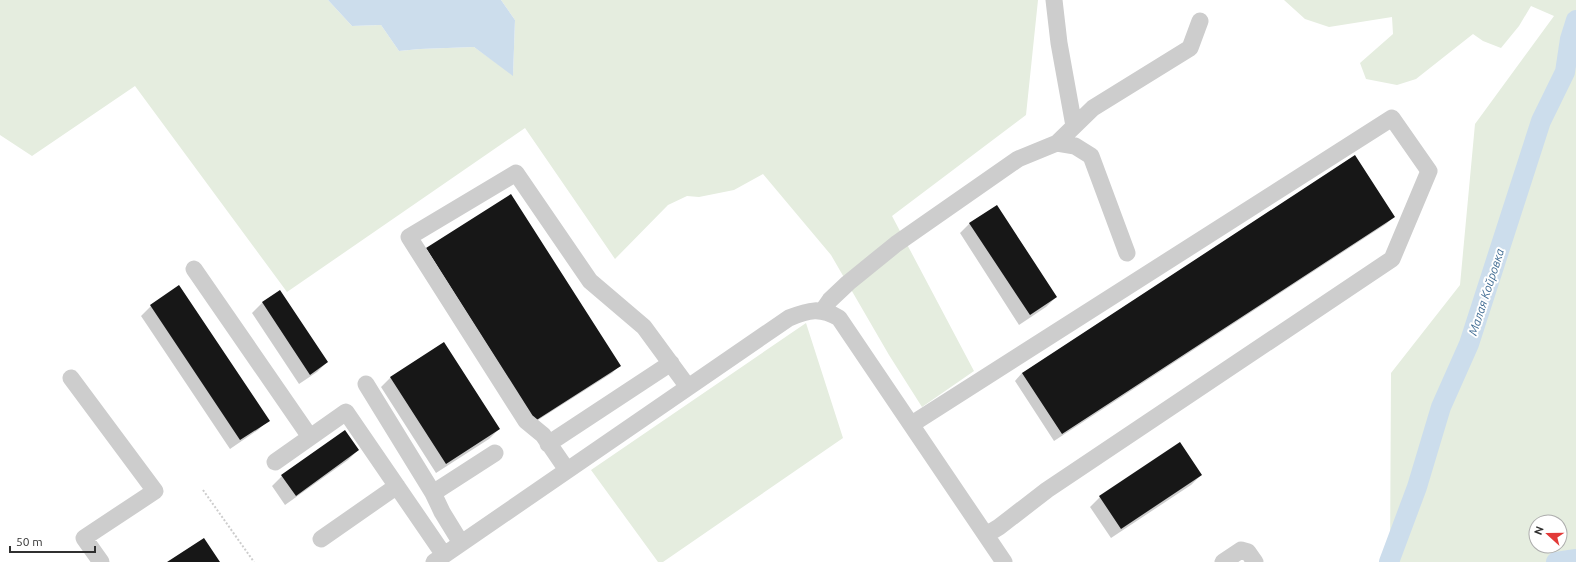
<svg xmlns="http://www.w3.org/2000/svg" width="1576" height="562" viewBox="0 0 1576 562" font-family="Ubuntu,sans-serif">
<rect width="100%" height="100%" fill="#fff"/>
<!-- green -->
<path fill="#e5eddf" fill-rule="evenodd" d="M0,0H328L352,26L381,25L399,51L420,49L474,47L513,75L515,20L501,0H1038L1026,115L892,216L974,371L922,407L889,355L831,255L763,174L734,190L699,197L687,196L668,205L615,259L525,128L287,292L135,86L32,156L0,135Z
M1284,0H1576V562H1390L1391,373L1460,285L1475,124L1554,16L1531,6L1519,26L1501,48L1483,41L1473,34L1416,79L1397,85L1366,79L1360,63L1393,34L1392,17L1329,27L1305,19ZM1536,522H1560V546H1536Z
M806,323L843,438L663,562H658L591,470Z"/>
<!-- water -->
<path fill="#ccddec" d="M328,0H501L515,20L513,76L474,47L420,49L399,51L381,25L352,26Z"/>
<!-- shadow -->
<path fill="#0003" d="M1394,217L1386,224L1054,441L1015,381L1022,373Z
M970,223L1056,297L1046,307L1019,325L960,233Z
M419,257L619,366L612,373L527,427Z
M179,287L268,420L258,430L230,449L141,316L151,306Z
M280,291L327,362L317,372L299,384L252,313L262,303Z
M391,377L499,429L489,439L436,473L381,387Z
M358,450L348,460L285,505L272,486L282,476Z
M1201,475L1191,485L1111,538L1090,507L1100,497Z"/>
<g fill="none" stroke-linecap="round" stroke-linejoin="round">
<!-- river -->
<path stroke="#ccddec" stroke-width="20" d="M1389,562L1417,487L1441,407L1469,344L1541,121L1565,72L1570,39L1576,20
M1556,562L1576,559"/>
</g>
<!-- building -->
<path fill="#171717" d="M1355,155L1395,217L1062,434L1022,373Z
M511,194L621,366L535,421L426,248Z
M997,205L1057,297L1030,315L969,223Z
M179,285L270,421L240,440L150,305Z
M280,290L328,362L310,375L262,302Z
M444,342L500,429L446,464L390,377Z
M345,430L359,450L296,496L281,475Z
M1180,442L1202,475L1121,529L1099,496Z
M204,538L220,562H167Z"/>
<g fill="none" stroke-linecap="round" stroke-linejoin="round">
<!-- path -->
<path stroke="#cdcdcd" stroke-width="2" stroke-dasharray="2 2" stroke-linecap="butt" d="M203,490L254,562"/>
<!-- minor -->
<path stroke="#cdcdcd" stroke-width="17" d="M1054,0L1059,43L1074,126
M1057,143L1093,108L1190,48L1200,21
M194,269L310,437
M823,310L830,300L848,283L896,244L1018,159L1057,143L1075,146L1091,156L1127,253
M71,378L155,491L84,538L101,562
M366,384L433,493L442,512L461,543
M912,424L1392,118L1429,171L1392,259L1047,490L999,527L986,535
M548,444L671,363
M275,462L346,412L444,555
M567,470L543,435L526,421L409,237L516,173L590,281L644,327L688,387
M433,493L495,453
M321,539L397,486
M434,562L789,318C809,310 820,307 839,318L1004,562
M1223,562L1241,550L1248,552L1255,562"/>
</g>
<g text-anchor="middle" dominant-baseline="central" stroke-width="4" stroke-linejoin="round" paint-order="stroke">
<!-- water labels -->
<g font-size="12" font-style="italic" fill="#3f6b92" stroke="#fff">
<text transform="translate(1486 292) rotate(-72)">Малая Койровка</text>
</g>
</g>
<!-- north arrow -->
<g transform="translate(1548 534) rotate(291)"><circle r="19" fill="#ffffff" stroke="#acacac"/>
<path d="M0-3L7 15L0 10L-7 15Z" fill="#e23a38"/>
<text y="-6" font-size="11" font-weight="bold" text-anchor="middle" fill="#303030">N</text>
</g>
<!-- scale -->
<path d="M10 546v6h85v-6" fill="none" stroke="#303030" stroke-width="2"/>
<text x="16" y="546" font-size="12" fill="#303030" stroke="#ffffff" stroke-width="3" paint-order="stroke">50 m</text>
</svg>
